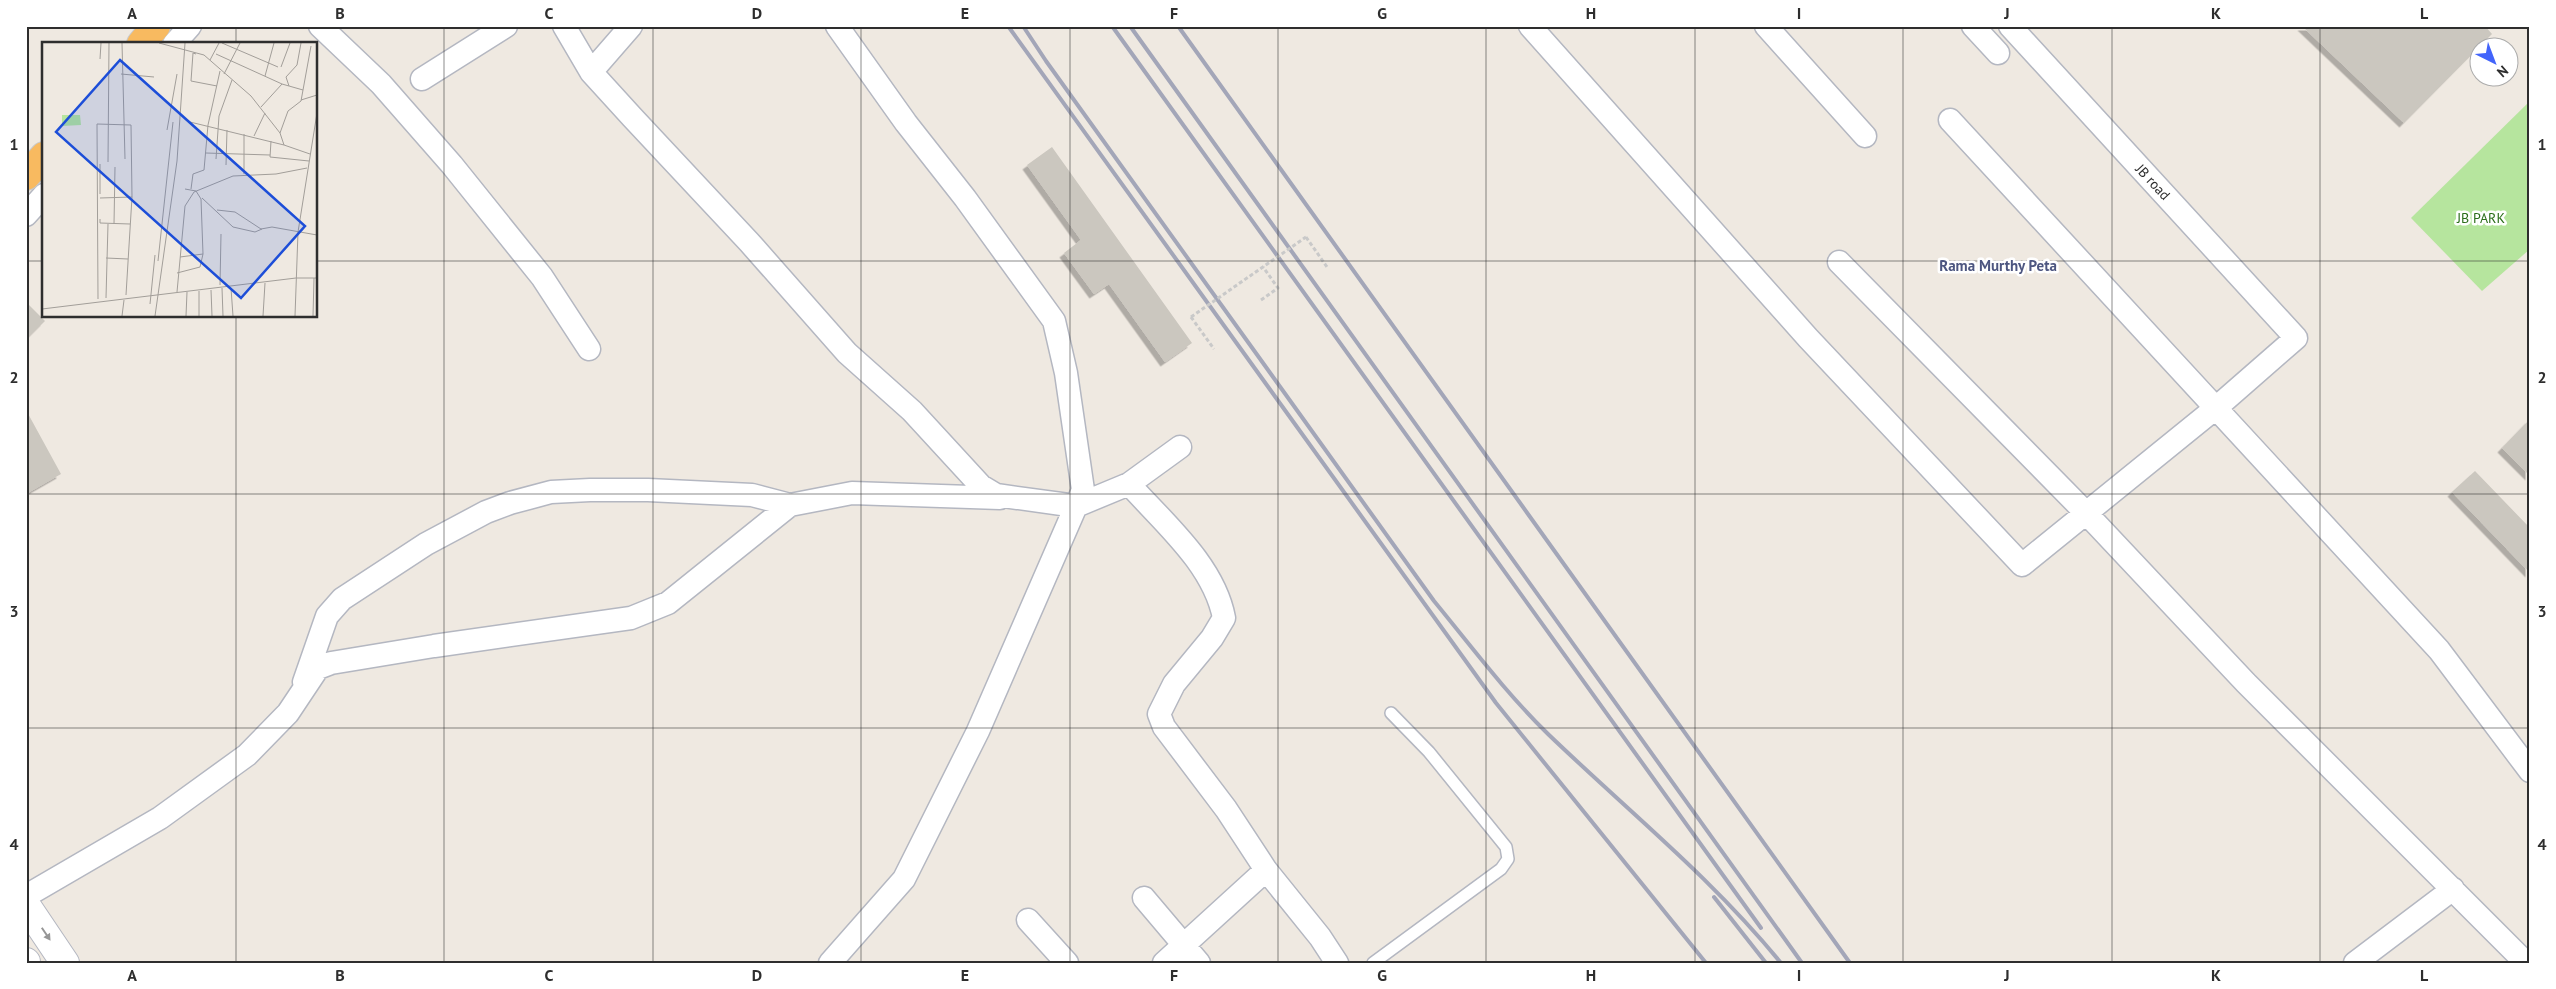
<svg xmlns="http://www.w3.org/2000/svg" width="2556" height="989" viewBox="0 0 2556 989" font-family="'PT Sans',sans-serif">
<defs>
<filter id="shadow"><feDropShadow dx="-4.5" dy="4.5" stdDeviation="0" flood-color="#0004"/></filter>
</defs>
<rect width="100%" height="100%" fill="#efe9e1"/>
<!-- green -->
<path fill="#b6e59e" d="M2530,101V249L2482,291L2411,218Z"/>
<!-- building -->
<path fill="#cbc7bf" filter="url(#shadow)" d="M2302,26H2485L2492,34L2404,123Z
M1052,147L1192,343L1165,362L1109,284L1094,294L1064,253L1081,240L1027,165Z
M26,302L45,321L26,340Z
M26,410L61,474L26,494Z
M2530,419V476L2502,448Z
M2475,471L2530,528V573L2452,492Z"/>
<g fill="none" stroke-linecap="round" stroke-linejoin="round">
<!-- service casing -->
<g stroke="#b4b7c1" stroke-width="14">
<path id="service" d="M1373,963L1501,869L1508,859L1506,847L1429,752L1391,713"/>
</g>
<!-- minor casing -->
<g stroke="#b4b7c1" stroke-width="25">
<path id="minor" d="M320,26L381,84L452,165L542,277L589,349
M564,26L591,72L632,117L749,242L847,353L912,411L981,486L996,495L1076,506L1129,484L1180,447
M1530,26L1808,338L2022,565L2217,407L2296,338L2010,26
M1766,26L1865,136
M1973,26L1998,53
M174,44L190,26
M591,72L631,26
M422,79L506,26
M1950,120L2439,650L2530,771
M26,215L44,195
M1839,262L2086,513L2246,683L2526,963
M1129,484C1164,523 1214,565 1224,618L1212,638L1174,684L1159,714L1164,727L1226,809L1266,870L1320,937L1337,963
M304,682L327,616L342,599L426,544L486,512L510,503L551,492L590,490H648L752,495L790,505L852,493L1000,498
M26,896L160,818L247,755L288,713L318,668L331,663L434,646L631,618L668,603L790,505
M1144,898L1199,963
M1028,920L1067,963
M830,963L904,879L978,731L1083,490L1066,373L1054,321L965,198L906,123L837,26
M1164,963L1266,870
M2355,963L2453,889"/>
</g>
<!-- secondary casing -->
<g stroke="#b4b7c1" stroke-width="30">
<path id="secondary" d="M26,905L65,963
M26,962V963"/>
</g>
<!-- trunk casing -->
<g stroke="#c9c9c9" stroke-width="30">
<path id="trunk" d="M141,44L156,26
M26,176L44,156"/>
</g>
<!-- path -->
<path stroke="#c9c9c9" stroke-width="3" stroke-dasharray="4 2.5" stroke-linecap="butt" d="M1306,237L1327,267
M1261,300L1278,288L1263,267
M1191,317L1214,349"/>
<!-- service -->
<use href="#service" stroke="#fff" stroke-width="11"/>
<!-- minor -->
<use href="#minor" stroke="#fff" stroke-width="22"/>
<!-- secondary -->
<use href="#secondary" stroke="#fff" stroke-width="28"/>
<!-- trunk -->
<use href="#trunk" stroke="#f8ba60" stroke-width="28"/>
<!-- rail -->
<path stroke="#a3a6b8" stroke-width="4" d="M1008,26L1496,703L1706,963
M1023,26L1046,61L1434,601C1471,646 1506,693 1548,734C1627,810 1712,878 1781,963
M1112,26L1761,928
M1130,26L1802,963
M1178,26L1850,963
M1714,897L1766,963"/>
<!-- path-bridge -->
<path stroke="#c9c9c9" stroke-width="3" stroke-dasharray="4 2.5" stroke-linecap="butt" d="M1191,317L1306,237"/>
</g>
<!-- one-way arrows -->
<defs><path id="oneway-solid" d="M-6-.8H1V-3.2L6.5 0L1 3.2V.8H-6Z" transform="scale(1.25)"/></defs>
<use fill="#969696" href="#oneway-solid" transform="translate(46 934) rotate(56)"/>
<!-- grid -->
<path fill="none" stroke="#2e2e2e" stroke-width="1" stroke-opacity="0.55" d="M236,26V44M444,26V963M653,26V963M861,26V963M1070,26V963M1278,26V963M1486,26V963M1695,26V963M1903,26V963M2112,26V963M2320,26V963M26,261H44M316,261H2530M236,316V963M26,494H2530M26,728H2530"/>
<g text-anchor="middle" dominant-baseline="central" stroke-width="5" stroke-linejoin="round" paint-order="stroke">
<!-- street labels -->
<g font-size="14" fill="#2e2e2e" stroke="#fff">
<text transform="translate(2153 182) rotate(47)">JB road</text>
</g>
<!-- park labels -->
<g font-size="14" fill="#2c6e1b" stroke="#fff">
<text x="2481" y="218">JB PARK</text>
</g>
<!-- neighbourhood labels -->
<g font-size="15" font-weight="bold" fill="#4d5680" stroke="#fff">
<text x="1998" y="265">Rama Murthy Peta</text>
</g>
</g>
<!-- overview -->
<g transform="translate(42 42)">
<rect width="275" height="275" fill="#efe9e1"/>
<path d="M20,73H38L39,83L20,84Z" fill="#b6e59e"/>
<path fill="none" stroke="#a29e99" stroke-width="1" d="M80,1L83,117M117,1L162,13L209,54L238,91L242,103L268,112M180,1L236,25M154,12L151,11L149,39L175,44M174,12L240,42L261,48M58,17L59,1M168,18L177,1M239,25L248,1M79,32L112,35M182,32L198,1M223,34L232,1M247,44L244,35L255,23L259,1M259,58L275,53M219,65L240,42M148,80L242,103M125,88L135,32M238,91L246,69L259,59L269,4M202,92V132M212,94L223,71M229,99L228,115L267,119M164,111L228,113M174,117L177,74L190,38M66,120L67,1M58,122V152M184,123L185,88M149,147L151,132L162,128L166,83L178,29M58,156L90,155M160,156L191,185L213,190L220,187M175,168L193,170L219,187L230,185L275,193M58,177V181L88,182M72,182L73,125M138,215L161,212M64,216L86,217M116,219L131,80M135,231L158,225L161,212L159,157L154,149L143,147M254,236H275M178,243L179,192M180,246L181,274M189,246L191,274M169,248L170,274M135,250L143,164L152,150L191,134L234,132L265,126M64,256L66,182M56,257L55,82L89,83L90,155L84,253M108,262L113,213M0,267L254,236M80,274L82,258M113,274L135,119L143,1M144,274L145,250M157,274V249M221,274L223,241M253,274L256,190L275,71M271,274L272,236"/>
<path fill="#1d4ed8" fill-opacity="0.15" stroke="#1d4ed8" stroke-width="2.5" d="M78,18L263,184L199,256L14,90Z"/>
<rect width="275" height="275" fill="none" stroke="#2e2e2e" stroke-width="2.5"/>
</g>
<!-- border -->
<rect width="2556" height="989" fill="none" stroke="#ffffff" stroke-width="55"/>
<!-- north arrow -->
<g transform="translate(2494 62) rotate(138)"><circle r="24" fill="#ffffff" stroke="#ababab"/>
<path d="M0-4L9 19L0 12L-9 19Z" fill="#4264fb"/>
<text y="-8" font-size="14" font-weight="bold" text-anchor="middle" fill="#2e2e2e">N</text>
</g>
<rect x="28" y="28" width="2500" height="934" fill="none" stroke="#2e2e2e" stroke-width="2"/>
<g font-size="16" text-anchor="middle" font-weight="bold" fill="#2e2e2e">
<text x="132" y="19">A</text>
<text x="340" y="19">B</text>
<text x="549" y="19">C</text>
<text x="757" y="19">D</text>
<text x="965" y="19">E</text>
<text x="1174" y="19">F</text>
<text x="1382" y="19">G</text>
<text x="1591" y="19">H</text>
<text x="1799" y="19">I</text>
<text x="2007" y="19">J</text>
<text x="2216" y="19">K</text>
<text x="2424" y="19">L</text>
<text x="14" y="150">1</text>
<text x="2542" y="150">1</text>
<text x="14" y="383">2</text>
<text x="2542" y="383">2</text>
<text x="14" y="617">3</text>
<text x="2542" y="617">3</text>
<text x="14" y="850">4</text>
<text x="2542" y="850">4</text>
<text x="132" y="981">A</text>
<text x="340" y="981">B</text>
<text x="549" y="981">C</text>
<text x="757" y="981">D</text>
<text x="965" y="981">E</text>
<text x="1174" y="981">F</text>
<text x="1382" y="981">G</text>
<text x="1591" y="981">H</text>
<text x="1799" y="981">I</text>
<text x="2007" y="981">J</text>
<text x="2216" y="981">K</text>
<text x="2424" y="981">L</text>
</g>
</svg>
